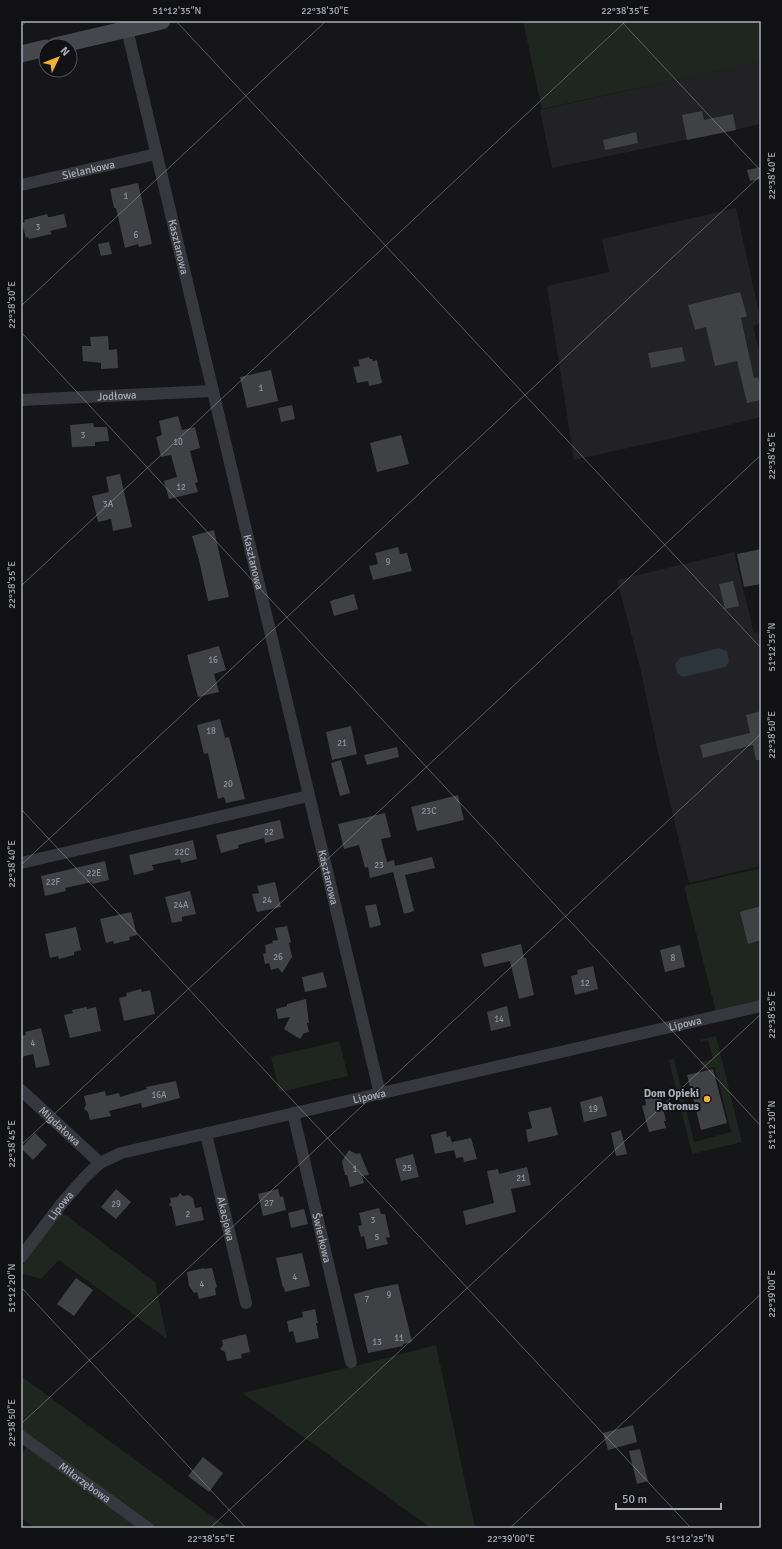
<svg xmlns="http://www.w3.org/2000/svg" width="782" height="1549" viewBox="0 0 782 1549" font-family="Signika,sans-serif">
<rect width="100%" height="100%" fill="#161618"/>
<!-- built -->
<path fill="#222225" d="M761,21V124L552,168L540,110L746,64Z
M736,208L761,322L753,326L761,359V417L700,432L574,460L547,286L609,272L602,239Z
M734,552L754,633L761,632V866L689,883L658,752L640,667L617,580Z"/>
<!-- green -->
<path fill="#1e261f" d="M523,21H761V61L542,109Z
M761,868V1001L716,1012L684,886Z
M716,1036L742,1142L692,1154L669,1060L674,1059L694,1142L731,1132L715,1067L702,1070L700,1062L713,1059L708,1040L700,1042V1040Z
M339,1041L348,1076L280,1092L271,1057Z
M62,1212L155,1282L167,1339L59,1260L41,1279L21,1273V1267Z
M436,1345L475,1528H431L242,1393L359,1365Z
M21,1376L228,1528H35L21,1518V1455L31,1441L21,1434Z"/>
<!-- water -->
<path fill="#2c353c" d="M719,648L727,651L729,662L725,667L683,677L677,673L675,664L680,658Z"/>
<!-- building -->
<path fill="#404145" d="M702,111L704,120L733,114L736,130L687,140L682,115Z
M636,132L638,143L605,150L603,140Z
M761,167V179L750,181L747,170Z
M138,183L152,244L139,247L138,244L125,248L116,208H114L110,189Z
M47,214L48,217H50L64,214L67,227L50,231L52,234L29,239L28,237L26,238L22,223L25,222L24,220Z
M109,242L112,254L101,256L98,244Z
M740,292L747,316L741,318L754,378L758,377L761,391V400L747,403L737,361L715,366L706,327L695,330L688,305Z
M108,336L109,350L117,349L118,368L101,369V363L83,361L82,346H91L90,337Z
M682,347L685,361L651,368L648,353Z
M369,357L370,359H372L373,361L377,360L382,383L369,386L368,381L357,383L353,367L360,366L358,360Z
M271,370L278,401L247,408L240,377Z
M292,405L295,419L281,422L278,408Z
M178,416L182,430L195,427L200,448L190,451L198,482L195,483L198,492L169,499L164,481L177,477L171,455L161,457L156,437L162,435L159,421Z
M93,423L94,427H107L109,441L95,442V446L72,447L70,425Z
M401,435L409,464L377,472L370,443Z
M120,474L132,527L113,531L111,519L98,522L92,496L109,492L106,477Z
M214,530L229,597L208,601L199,560L192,536Z
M398,547L400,554L407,553L412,571L373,580L369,566L378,564L375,553Z
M761,549V584L744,587L737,554Z
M733,581L739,606L725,609L719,584Z
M354,594L358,609L334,616L330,601Z
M219,646L226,670L214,674L219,692L198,697L187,655Z
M761,711V760H756L753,745L703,758L700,745L750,733L746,715Z
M220,719L225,738L229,737L245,799L226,803L224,797L218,799L208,753L204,754L197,725Z
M351,726L357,754L332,760L326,732Z
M397,747L399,757L367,765L364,755Z
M341,760L350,793L340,796L331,763Z
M458,795L464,820L417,831L411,807Z
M385,813L391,837L381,839L387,862L394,860L395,866L432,857L435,868L405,875L414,911L404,914L393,872L370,878L368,867L365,868L359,845L344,849L338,824Z
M280,820L284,838L265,843L264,838L238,845L239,848L221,853L216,835Z
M193,840L197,859L181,863L180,859L152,865L154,870L134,875L129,855Z
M105,861L109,880L92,884V882L65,888L66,891L45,896L41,876Z
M275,882L281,907L257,912L252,894L259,893L257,886Z
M190,891L196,914L182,917V921L172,923L165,897Z
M376,904L381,925L370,928L365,906Z
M761,906V940L748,944L740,912Z
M131,912L137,935L129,937L130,940L121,942L114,944L113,941L106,943L100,919Z
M287,926L291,942L289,943L292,957L282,973L278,968L271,970L269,963L265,964L263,954L266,953L265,945L273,943L272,941L278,940L275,928Z
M76,927L81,950L74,952V955L59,959L58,956L50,958L45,934Z
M521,944L524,958H526L534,995L519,999L510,961L484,967L481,954Z
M680,945L685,967L665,972L660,950Z
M593,966L598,989L575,995L571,976L578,974L577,970Z
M323,972L327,987L305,992L302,977Z
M141,989L142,992L150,990L155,1014L124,1021L119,998L127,996L126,993Z
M306,999L309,1023H307L309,1032L304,1033L300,1039L284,1029L290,1017L278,1019L276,1009L287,1006V1004Z
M507,1006L511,1026L491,1031L487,1012Z
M87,1007V1009L96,1007L101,1031L70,1038L64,1015L73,1013L72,1010Z
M41,1028L50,1065L36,1068L33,1054L21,1057V1036L26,1035L25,1032Z
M713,1069L727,1123L701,1130L687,1075Z
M176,1081L180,1098L142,1108L141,1103L109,1111L111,1116L90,1120L88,1112L84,1109L86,1105L84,1096L105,1091L106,1096L119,1093L120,1097L147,1089L146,1087Z
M602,1096L607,1116L584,1122L580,1102Z
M660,1096L666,1121H664L666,1128L649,1132L642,1106L646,1105L645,1099Z
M551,1107L558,1135L528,1142L526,1130L532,1128L528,1112Z
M621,1130L627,1154L616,1156L611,1133Z
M446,1131L447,1137L450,1136L454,1150L435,1154L431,1135Z
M35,1133L47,1145L33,1160L21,1148Z
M471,1138L477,1159L464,1162L463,1157L456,1158L452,1142Z
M349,1150L356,1154L360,1153L369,1175L362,1176L364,1183L350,1187L347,1175H345L342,1161Z
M413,1154L419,1177L401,1181L395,1159Z
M527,1167L531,1185L511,1189L516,1212L466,1225L463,1211L494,1203L487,1171L498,1169L499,1174Z
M116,1189L131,1202L116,1219L101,1207Z
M278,1189L280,1197L283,1196L286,1210L263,1216L258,1194Z
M180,1193L183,1196L188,1195L193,1198L195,1208L201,1207L204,1220L176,1226L172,1207L169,1205L171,1202L170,1198L177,1197Z
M379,1208L381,1214H385L390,1237L386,1238L388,1244L367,1249L364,1236L361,1237L358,1226L362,1225L359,1213Z
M304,1209L308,1224L291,1228L288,1213Z
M302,1253L310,1286L285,1292L284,1287L283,1288L276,1258Z
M204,1268V1269L212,1268L217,1287L215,1288L216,1295L199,1299L197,1292L194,1293L189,1286L187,1272Z
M76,1278L93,1290L74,1316L57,1304Z
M398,1284L412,1342L403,1344V1346L368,1353L354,1294L376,1288Z
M315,1309L318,1323H316L319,1338L296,1343L293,1331L289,1332L287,1321L303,1317L302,1312Z
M246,1334L250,1352L241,1354L242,1358L227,1361L225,1352L220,1349L223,1345L222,1340Z
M633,1425L637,1442L608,1450L603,1433Z
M640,1449L648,1481L637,1484L629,1451Z
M203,1457L223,1473L209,1492L188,1476Z"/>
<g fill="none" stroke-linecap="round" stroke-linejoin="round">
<!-- street -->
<g stroke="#37383d" stroke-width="12">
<path id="s1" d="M125,21L380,1094"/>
<path id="s2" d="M21,185L156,154"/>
<path id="s3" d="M21,400L213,391"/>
<path d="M21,863L308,796"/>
<path id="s4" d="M21,1090L100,1163"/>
<path id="s5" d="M293,1113L351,1362"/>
<path id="s6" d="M206,1134L246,1303"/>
<path id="s7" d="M21,1257L62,1203L86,1176L100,1163L121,1153L761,1006"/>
<path id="s8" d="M21,1436L148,1528"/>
</g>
<!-- secondary -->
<path stroke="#45474d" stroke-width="17" d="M55,46L162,21
M21,54L46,48"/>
</g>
<!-- ticks -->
<path fill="none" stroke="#a8adb8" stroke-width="1" stroke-opacity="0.45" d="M176,21L761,648M621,21L761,171M21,26L27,21M21,306L326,21M21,332L761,1126M21,586L626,21M21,809L691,1528M21,865L761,175M21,1145L761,455M21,1287L246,1528M21,1424L761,734M210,1528L761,1014M510,1528L761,1294"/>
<!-- markers -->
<circle fill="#f2b134" stroke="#111113" stroke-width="1.5" cx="707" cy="1099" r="4"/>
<g text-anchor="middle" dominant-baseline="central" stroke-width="4" stroke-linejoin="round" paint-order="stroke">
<!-- number labels -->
<g font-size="9" fill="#8e929b">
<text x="126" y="196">1</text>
<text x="38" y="227">3</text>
<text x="136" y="235">6</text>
<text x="261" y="388">1</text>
<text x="83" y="435">3</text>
<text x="178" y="442">10</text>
<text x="181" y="487">12</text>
<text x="108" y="504">3A</text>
<text x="388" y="562">9</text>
<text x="213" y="660">16</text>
<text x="211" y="731">18</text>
<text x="342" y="743">21</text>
<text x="228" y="784">20</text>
<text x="429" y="811">23C</text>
<text x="269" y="832">22</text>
<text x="182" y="852">22C</text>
<text x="379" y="865">23</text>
<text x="94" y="873">22E</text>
<text x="53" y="882">22F</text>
<text x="267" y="900">24</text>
<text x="181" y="905">24A</text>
<text x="278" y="957">26</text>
<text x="673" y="958">8</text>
<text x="585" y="983">12</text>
<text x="499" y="1019">14</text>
<text x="33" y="1043">4</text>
<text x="159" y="1095">16A</text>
<text x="593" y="1109">19</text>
<text x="407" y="1168">25</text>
<text x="355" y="1169">1</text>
<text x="521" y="1178">21</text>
<text x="269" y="1203">27</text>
<text x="116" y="1204">29</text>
<text x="188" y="1214">2</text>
<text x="373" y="1220">3</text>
<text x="377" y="1237">5</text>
<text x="295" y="1277">4</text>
<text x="202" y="1284">4</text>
<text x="389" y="1295">9</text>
<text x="367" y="1299">7</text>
<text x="399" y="1338">11</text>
<text x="377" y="1342">13</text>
</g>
<!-- street labels -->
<g font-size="11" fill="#a8adb8" stroke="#111113">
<text stroke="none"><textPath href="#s2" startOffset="69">Sielankowa</textPath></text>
<text stroke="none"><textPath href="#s1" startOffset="232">Kasztanowa</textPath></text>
<text stroke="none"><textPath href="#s3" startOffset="96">Jodłowa</textPath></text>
<text stroke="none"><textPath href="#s1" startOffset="556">Kasztanowa</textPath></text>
<text stroke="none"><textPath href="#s1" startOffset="880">Kasztanowa</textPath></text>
<text stroke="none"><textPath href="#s7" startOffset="725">Lipowa</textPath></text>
<text stroke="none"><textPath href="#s7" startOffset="401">Lipowa</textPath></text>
<text stroke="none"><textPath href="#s4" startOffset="53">Migdałowa</textPath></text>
<text stroke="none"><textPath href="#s7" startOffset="65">Lipowa</textPath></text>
<text stroke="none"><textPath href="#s6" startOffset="87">Akacjowa</textPath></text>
<text stroke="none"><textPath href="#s5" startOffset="128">Świerkowa</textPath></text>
<text stroke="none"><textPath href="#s8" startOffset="79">Miłorzębowa</textPath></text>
</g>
<!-- poi labels -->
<g font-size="11" font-weight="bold" fill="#a8adb8" stroke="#111113" text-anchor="end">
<text x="699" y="1093">Dom Opieki<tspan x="699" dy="13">Patronus</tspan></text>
</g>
</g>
<!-- border -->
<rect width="782" height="1549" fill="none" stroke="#111113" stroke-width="44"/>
<!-- north arrow -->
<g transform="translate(58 58) rotate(47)"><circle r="19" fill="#111113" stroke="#4d4f55"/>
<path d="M0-3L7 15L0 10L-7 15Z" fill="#f2b134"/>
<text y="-6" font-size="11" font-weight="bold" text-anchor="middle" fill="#a8adb8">N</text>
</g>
<!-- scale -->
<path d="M616 1503v6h105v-6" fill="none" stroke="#a8adb8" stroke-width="2"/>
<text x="622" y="1503" font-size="12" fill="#a8adb8" stroke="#111113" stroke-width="3" paint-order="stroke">50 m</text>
<rect x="22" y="22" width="738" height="1505" fill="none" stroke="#a8adb8" stroke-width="1.5"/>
<g font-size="10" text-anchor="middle" fill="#a8adb8">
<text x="177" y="14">51°12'35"N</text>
<text x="325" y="14">22°38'30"E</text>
<text x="625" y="14">22°38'35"E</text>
<text transform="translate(771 176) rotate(-90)" y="4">22°38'40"E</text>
<text transform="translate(11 305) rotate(-90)" y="4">22°38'30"E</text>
<text transform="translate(771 456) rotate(-90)" y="4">22°38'45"E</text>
<text transform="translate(11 585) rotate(-90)" y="4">22°38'35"E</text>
<text transform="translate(771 647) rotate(-90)" y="4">51°12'35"N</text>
<text transform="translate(771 735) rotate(-90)" y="4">22°38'50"E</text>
<text transform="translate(11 864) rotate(-90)" y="4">22°38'40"E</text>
<text transform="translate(771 1015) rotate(-90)" y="4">22°38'55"E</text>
<text transform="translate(771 1125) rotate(-90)" y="4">51°12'30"N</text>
<text transform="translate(11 1144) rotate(-90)" y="4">22°38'45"E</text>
<text transform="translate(11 1288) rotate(-90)" y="4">51°12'20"N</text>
<text transform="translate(771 1294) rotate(-90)" y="4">22°39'00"E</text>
<text transform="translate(11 1423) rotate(-90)" y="4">22°38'50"E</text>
<text x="211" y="1542">22°38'55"E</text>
<text x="511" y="1542">22°39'00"E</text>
<text x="690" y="1542">51°12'25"N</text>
</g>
</svg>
